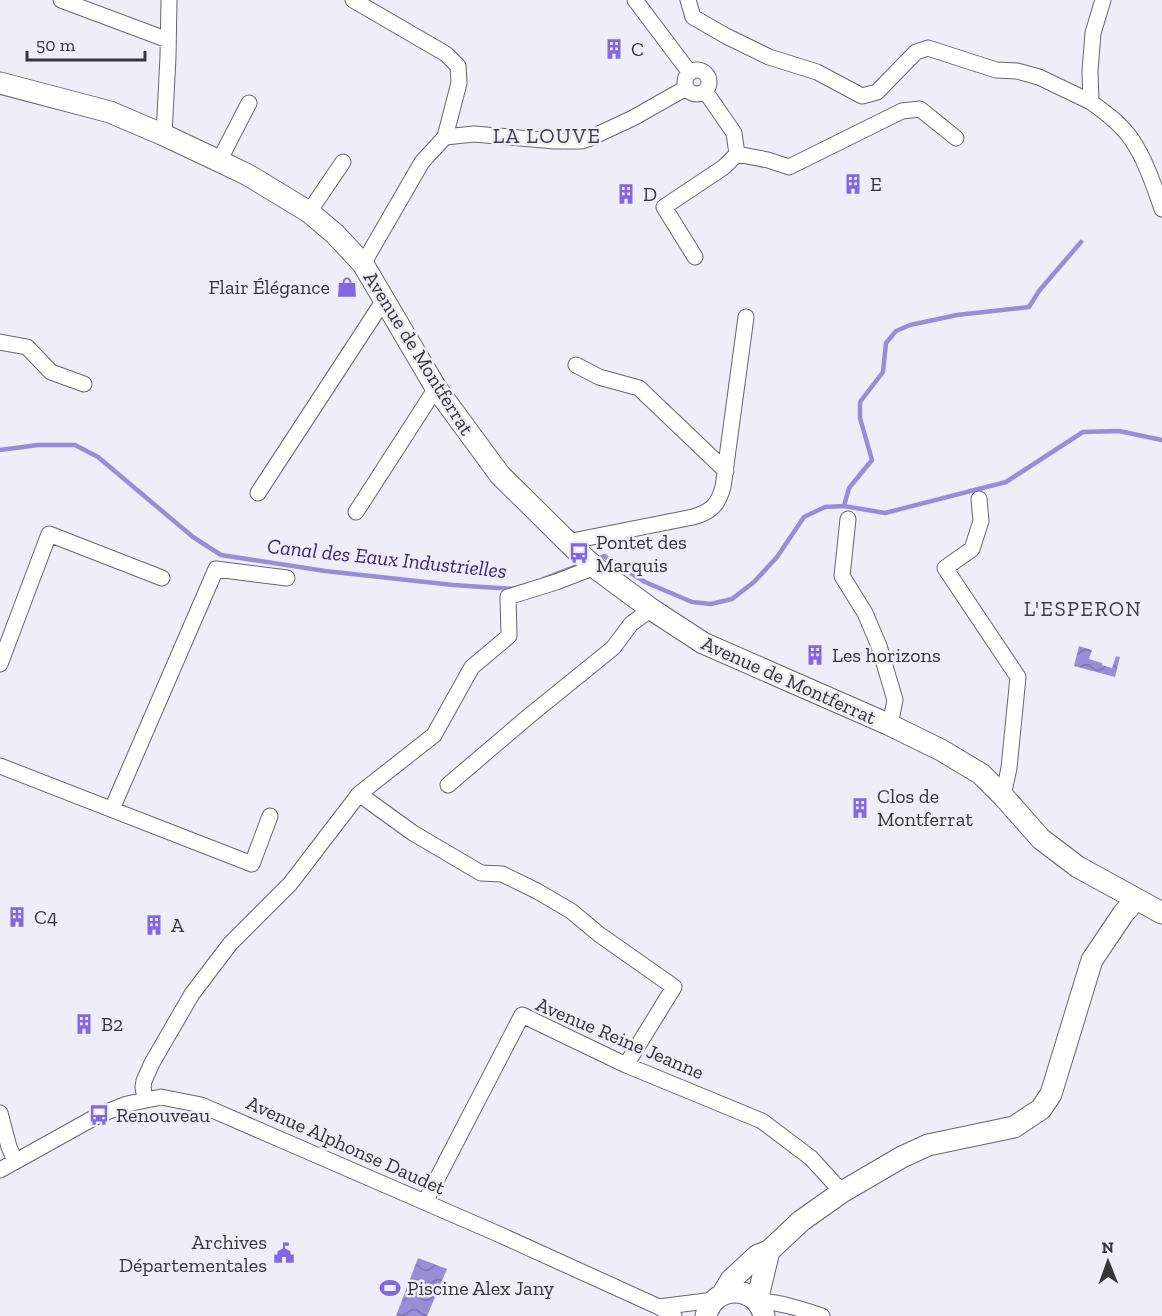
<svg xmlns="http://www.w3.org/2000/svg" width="1162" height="1316" viewBox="0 0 1162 1316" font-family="'Zilla Slab',serif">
<defs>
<pattern id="water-waves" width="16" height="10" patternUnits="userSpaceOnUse" patternTransform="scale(1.5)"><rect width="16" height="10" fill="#998dd7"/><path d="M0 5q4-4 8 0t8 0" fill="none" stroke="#7e74af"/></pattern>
</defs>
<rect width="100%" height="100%" fill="#eeedf8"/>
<!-- water -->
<path fill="url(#water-waves)" d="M1079,646L1092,650L1089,659L1102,663V665L1112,668L1116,656L1120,657L1115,677L1074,666Z
M418,1258L447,1269L427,1316H396Z"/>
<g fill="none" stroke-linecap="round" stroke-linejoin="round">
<!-- stream -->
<path stroke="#998dd7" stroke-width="4.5" d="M0,450L38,445H75L98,457L193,537L221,555L325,571L453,585L515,589
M844,506L849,488L872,460L860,418V402L883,372L886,343L896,331L910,325L957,315L1029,307L1039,291L1081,242
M596,559L604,556L645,582L692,602L711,604L732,599L754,582L777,557L804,517L825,507L844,506L885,513L1006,482L1083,432L1119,431L1162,440
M543,579L574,567"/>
<!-- street casing -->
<g stroke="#67666f" stroke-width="17">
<path id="street" d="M61,0L168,40
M353,0L446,54L458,66L459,83L445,137
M635,0L690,73
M688,0L693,17L726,36L769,57L817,72L862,96L877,92L916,52L928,48L996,70L1017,71L1039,77L1091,102
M1103,0L1093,33L1090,71L1091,102C1106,113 1122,125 1132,140C1146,161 1154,186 1162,209
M685 82a12 12 0 1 1 24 0a12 12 0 1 1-24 0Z
M164,135L168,57L169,0
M737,154L768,160L789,167L902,111L920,109L956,138
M219,161L249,103
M309,212L343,162
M695,257L664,207L724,167L737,154L734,133L705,91
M363,264L422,162L445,137L474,134L555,141H582L588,139L633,118L686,88
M0,342L27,347L51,372L84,384
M576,365L599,377L639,388L726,471
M258,493L384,300
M979,499L981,521L972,549L945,568L1018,677L1009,768L1003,796
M356,512L436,388
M848,519L842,576L865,613L879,646L895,700L890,725
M567,542L693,517C711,512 718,505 723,487L746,317
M0,664L49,534L162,578
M0,766L252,864L270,816
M448,785L529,716L613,648L631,624L651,609
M359,794L413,833L481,873L502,874L537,891L571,911L600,935L674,987L626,1065
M112,809L216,569L287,578
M145,1099L143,1087L144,1081L152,1063L192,994L230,944L290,884L359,794L434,735L472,667L509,636L508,597L556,582L595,567
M0,1113L9,1147L15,1161
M0,1170L99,1115L127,1104L161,1097L201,1105L496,1233L659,1307L674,1316
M425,1202L522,1015L626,1065L762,1121L811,1158L842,1192
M757,1301C780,1302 801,1309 822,1316
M659,1307L714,1300"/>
</g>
<!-- secondary casing -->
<g stroke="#67666f" stroke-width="23">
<path id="secondary" d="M0,83L110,112L164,135L219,161L248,175L309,212L335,234L363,264L436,388L500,475L581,555L597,569L651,609L703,643L890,725L941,750L981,774L1003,796L1041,839L1078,867L1162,913
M722,1295L731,1280L758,1255L769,1251L801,1221L842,1192L902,1157L928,1145L1014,1127L1041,1109L1051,1094L1092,960L1123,914L1136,899
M757,1301L769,1251
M706,1316C713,1284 757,1284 764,1316"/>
</g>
<!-- street -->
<use href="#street" stroke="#fff" stroke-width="15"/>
<!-- secondary -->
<use href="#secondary" stroke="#fff" stroke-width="21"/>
</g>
<!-- icons -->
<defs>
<g id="building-bare" transform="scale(1.62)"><path d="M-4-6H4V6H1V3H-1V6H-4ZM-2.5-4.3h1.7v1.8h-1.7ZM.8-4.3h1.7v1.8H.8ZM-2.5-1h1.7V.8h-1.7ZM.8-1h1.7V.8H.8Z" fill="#8366e1" stroke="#eeedf8" stroke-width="2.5" paint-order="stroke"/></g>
<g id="shop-bare" transform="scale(1.62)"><path d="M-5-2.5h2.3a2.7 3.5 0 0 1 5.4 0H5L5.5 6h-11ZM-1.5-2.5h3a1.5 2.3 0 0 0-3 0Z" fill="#8366e1" stroke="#eeedf8" stroke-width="2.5" paint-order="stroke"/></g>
<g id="bus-bare" transform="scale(1.62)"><path d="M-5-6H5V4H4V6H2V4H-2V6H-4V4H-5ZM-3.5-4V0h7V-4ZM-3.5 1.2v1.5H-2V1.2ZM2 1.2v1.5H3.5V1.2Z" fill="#8366e1" stroke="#eeedf8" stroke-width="2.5" paint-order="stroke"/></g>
<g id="civic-bare" transform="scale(1.62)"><path d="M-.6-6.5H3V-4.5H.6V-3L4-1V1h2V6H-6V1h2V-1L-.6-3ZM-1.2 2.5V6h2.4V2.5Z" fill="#8366e1" stroke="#eeedf8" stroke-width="2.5" paint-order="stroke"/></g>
<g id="stadium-bare" transform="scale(1.62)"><path d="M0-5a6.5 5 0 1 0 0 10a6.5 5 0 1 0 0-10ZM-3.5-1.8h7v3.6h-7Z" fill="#8366e1" stroke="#eeedf8" stroke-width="2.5" paint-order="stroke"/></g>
</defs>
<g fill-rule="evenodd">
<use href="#building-bare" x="614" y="49"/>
<use href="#building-bare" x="853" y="184"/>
<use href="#building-bare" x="626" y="194"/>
<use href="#shop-bare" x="347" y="287"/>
<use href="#bus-bare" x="579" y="553"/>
<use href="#building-bare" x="815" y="655"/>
<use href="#building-bare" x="860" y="808"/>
<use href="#building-bare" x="17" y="917"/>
<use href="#building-bare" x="154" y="925"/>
<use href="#building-bare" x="84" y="1024"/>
<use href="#bus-bare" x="99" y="1115"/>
<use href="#civic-bare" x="284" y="1253"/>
<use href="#stadium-bare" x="390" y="1288"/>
</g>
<g text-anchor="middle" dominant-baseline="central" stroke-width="5" stroke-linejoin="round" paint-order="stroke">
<!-- poi labels -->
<g font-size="20" fill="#36363a" stroke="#eeedf8" text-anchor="start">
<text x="631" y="49">C</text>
<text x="870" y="184">E</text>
<text x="643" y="194">D</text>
<text x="330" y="287" text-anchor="end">Flair Élégance</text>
<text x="596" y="542">Pontet des<tspan x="596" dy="23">Marquis</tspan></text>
<text x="832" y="655">Les horizons</text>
<text x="877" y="796">Clos de<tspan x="877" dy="23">Montferrat</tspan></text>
<text x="34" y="917">C4</text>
<text x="171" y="925">A</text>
<text x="101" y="1024">B2</text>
<text x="116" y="1115">Renouveau</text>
<text x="267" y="1242" text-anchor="end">Archives<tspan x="267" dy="23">Départementales</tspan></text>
<text x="407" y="1288">Piscine Alex Jany</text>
</g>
<!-- street labels -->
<g font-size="20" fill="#36363a" stroke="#eeedf8">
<text transform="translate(419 353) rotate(58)">Avenue de Montferrat</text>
<text transform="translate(789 680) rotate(24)">Avenue de Montferrat</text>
<text transform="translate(620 1038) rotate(23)">Avenue Reine Jeanne</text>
<text transform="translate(346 1145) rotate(24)">Avenue Alphonse Daudet</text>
</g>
<!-- neighbourhood labels -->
<g font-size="21" letter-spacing="1.5" fill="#3f3e47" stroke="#eeedf8">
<text x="547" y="135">LA LOUVE</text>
<text x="1083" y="608">L'ESPERON</text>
</g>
<!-- water labels -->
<g font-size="21" font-style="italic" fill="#391f76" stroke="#eeedf8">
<text transform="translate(387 558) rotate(6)">Canal des Eaux Industrielles</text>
</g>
</g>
<!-- north arrow -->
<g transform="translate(1108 1262) rotate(359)" stroke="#eeedf8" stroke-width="4.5" paint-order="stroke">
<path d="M0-4.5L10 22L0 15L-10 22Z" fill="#36363a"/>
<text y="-9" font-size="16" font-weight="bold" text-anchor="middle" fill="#36363a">N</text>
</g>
<!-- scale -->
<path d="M27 51v9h118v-9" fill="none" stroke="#36363a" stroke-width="3"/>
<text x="36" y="51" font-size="18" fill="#36363a" stroke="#eeedf8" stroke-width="4.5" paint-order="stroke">50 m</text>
</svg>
